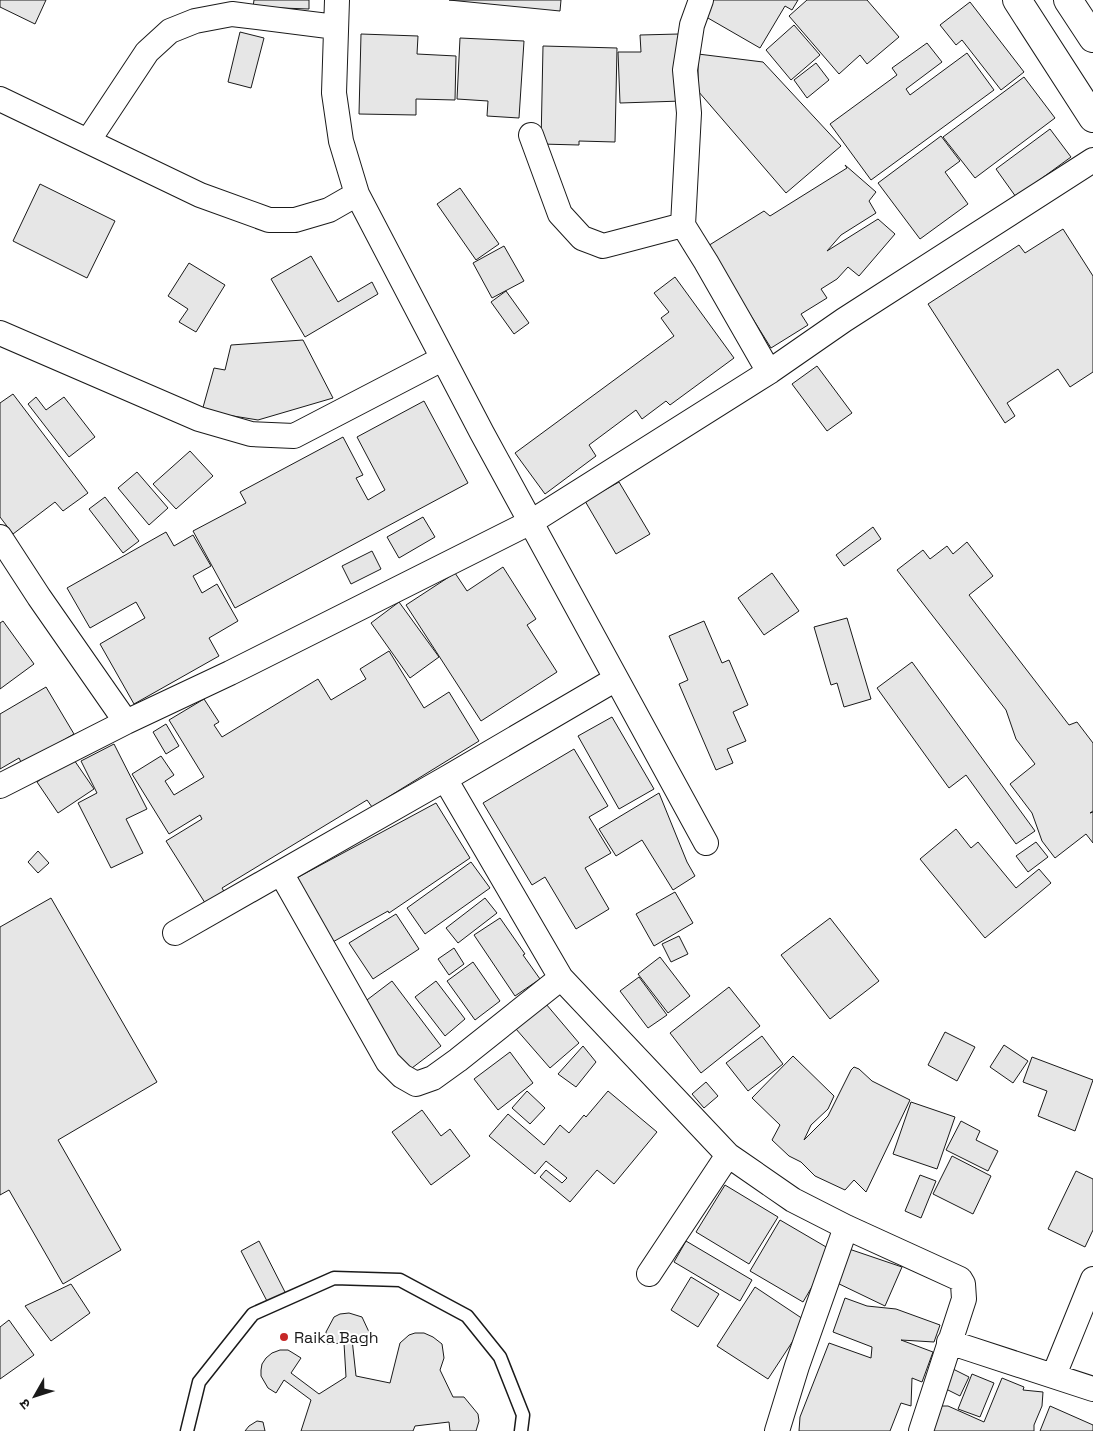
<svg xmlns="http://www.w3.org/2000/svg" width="1093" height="1431" viewBox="0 0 1093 1431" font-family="'Space Grotesk','Noto Sans Devanagari',sans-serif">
<rect width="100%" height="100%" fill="#fff"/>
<!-- building -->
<path fill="#e6e6e6" stroke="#1a1a1a" d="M0,0H46L35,24L0,7Z
M254,0H309V9L253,7Z
M449,0H561L560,11Z
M709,0H798L792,10L785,6L760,48L701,14Z
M807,0H867L899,37L867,64L860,55L839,74L789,16Z
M970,2L1024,72L1001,90L962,40L956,45L940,25Z
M794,25L820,55L791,80L766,50Z
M240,32L264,38L251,88L228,82Z
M361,34L418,36L417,54L456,56L455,100L416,99V115L359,114Z
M679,34L682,101L620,103L618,52H641L640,35Z
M460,38L524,41L519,118L487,116L488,101L457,99Z
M927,43L942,62L906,89L910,95L967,53L994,90L871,180L830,124L897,75L892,68Z
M543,46L617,48L615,142L579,141V145L541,144Z
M698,54L763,62L841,146L786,193L698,91Z
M816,63L829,80L807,98L794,80Z
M1024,77L1055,118L975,178L943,137Z
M1050,129L1071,157L1016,197L996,169Z
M941,136L960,161L945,172L968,204L920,239L878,183Z
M845,165L876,192L869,201L876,213L841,235L827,251L878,219L895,234L859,276L848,267L837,279L821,289L827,298L801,314L808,325L771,348L723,271L703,249L764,211L770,216L847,168Z
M40,184L115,221L87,278L13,241Z
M460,188L499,244L476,260L437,204Z
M1063,229L1093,276V372L1070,387L1058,369L1007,403L1015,416L1005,423L928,304L1019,245L1025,253Z
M504,246L524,281L492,298L473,263Z
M311,256L338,302L372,282L378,294L305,337L271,279Z
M189,263L225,285L196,332L179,322L188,309L168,296Z
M675,277L734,358L670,405L666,401L642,419L636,410L589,445L596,456L545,494L515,453L674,336L661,318L669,312L654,293Z
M506,291L529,323L514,334L491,302Z
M303,340L333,398L258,420L202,411L214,368L225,370L231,345Z
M817,366L852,413L827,431L792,384Z
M13,394L88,493L63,511L55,502L13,534L0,517V403Z
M36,397L46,410L64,397L95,437L69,457L28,404Z
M424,401L468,483L235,608L193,531L246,503L240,492L343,437L363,475L356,478L368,500L385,490L357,437Z
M190,451L213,476L176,509L153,484Z
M137,472L168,508L149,525L118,488Z
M619,482L650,534L616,554L585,501Z
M105,497L139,541L123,553L89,509Z
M423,517L435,537L399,558L387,537Z
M873,527L881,539L844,566L836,555Z
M166,532L174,546L193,535L211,566L193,576L202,593L217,584L238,621L209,638L219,656L134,704L100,644L145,618L136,602L90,628L67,588Z
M967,542L993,576L969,595L1069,725L1077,722L1093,743V811L1090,813L1093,812V843L1086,834L1055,858L1042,841L1032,813L1010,784L1035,764L1016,739L1006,710L897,570L923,550L930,559L947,546L953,554Z
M372,551L381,569L351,584L342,566Z
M503,567L536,619L527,625L557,672L481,721L406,605L455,573L467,591Z
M772,573L799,611L764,635L738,598Z
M399,602L439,657L410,678L371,623Z
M847,618L871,699L844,707L837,683L831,685L814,627Z
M3,621L34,664L0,689V623Z
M704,621L722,663L729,660L748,705L733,712L746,741L727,749L733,763L716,770L679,684L688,680L669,636Z
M389,651L424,708L449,692L479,741L372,807L367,800L222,888L226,895L207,906L166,841L202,819L200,815L169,834L132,774L161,756L174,775L165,781L174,795L204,777L169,720L204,699L219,722L214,725L222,737L318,679L331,700L366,679L360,669Z
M912,662L1035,831L1016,844L966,775L949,788L877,688Z
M46,687L74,734L22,764L19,758L0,769V714Z
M612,717L654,789L619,809L578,736Z
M166,724L179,746L166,754L153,732Z
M114,744L147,809L126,819L143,853L111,868L78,803L97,793L81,761Z
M574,749L608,806L589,817L611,853L585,868L609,909L576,929L545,877L532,885L483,803Z
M72,757L94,789L58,813L37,782Z
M659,793L687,862L695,876L673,890L642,840L616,856L599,829Z
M436,803L470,858L389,913L388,911L331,943L291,881Z
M956,829L971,848L978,842L1016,888L1039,869L1051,883L985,938L920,859Z
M1036,842L1048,857L1028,872L1016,856Z
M38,851L49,863L38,873L28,862Z
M471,862L490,888L425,934L407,908Z
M675,892L693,923L654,946L636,914Z
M51,898L157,1082L58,1140L121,1250L63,1284L9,1190L0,1195V927Z
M485,898L497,913L458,943L446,928Z
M396,914L419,949L373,979L349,943Z
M500,918L525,954L523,955L540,979L515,996L474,935Z
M830,918L879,981L830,1019L781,955Z
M679,936L688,954L671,962L662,944Z
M454,948L464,964L449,975L438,959Z
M660,957L690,996L668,1013L638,974Z
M473,962L500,1001L475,1020L447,981Z
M639,977L667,1015L648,1028L620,991Z
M392,981L441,1046L408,1071L359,1006Z
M436,981L465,1019L445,1036L415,997Z
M729,987L760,1026L701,1073L670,1033Z
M546,1004L579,1043L550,1068L516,1029Z
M945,1032L975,1047L957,1081L928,1065Z
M762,1036L783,1064L748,1091L726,1063Z
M1004,1045L1028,1061L1013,1083L990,1067Z
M583,1046L596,1062L576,1087L558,1074Z
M510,1052L533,1083L498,1110L474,1079Z
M793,1056L834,1096L828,1109L811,1125L804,1140L828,1116L851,1070L854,1067L859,1069L872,1081L910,1100L866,1192L854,1180L845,1190L815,1176L801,1162L789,1156L772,1140L780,1125L752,1098Z
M1032,1057L1093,1080L1075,1131L1038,1116L1047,1091L1023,1082Z
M706,1082L718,1096L704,1108L692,1094Z
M527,1091L545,1108L530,1124L512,1108Z
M608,1091L657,1132L614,1184L597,1170L570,1202L540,1177L546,1170L562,1183L567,1178L546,1161L535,1174L489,1136L508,1114L544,1145L560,1125L569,1133L584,1115L586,1117Z
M911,1102L955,1117L937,1169L893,1154Z
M422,1110L441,1136L450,1129L470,1156L431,1185L392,1132Z
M961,1121L980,1131L976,1140L998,1151L988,1171L946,1150Z
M952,1156L991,1176L973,1214L933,1194Z
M1076,1171L1093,1179V1230L1085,1247L1048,1229Z
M920,1175L936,1181L921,1218L905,1211Z
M725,1185L778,1217L749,1264L696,1232Z
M780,1220L833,1251L803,1302L750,1271Z
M259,1241L286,1294L268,1303L241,1251Z
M686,1241L752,1280L740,1301L674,1262Z
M849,1249L902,1267L885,1306L833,1281Z
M691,1277L719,1294L698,1327L671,1310Z
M71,1284L90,1313L51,1341L25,1306Z
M755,1287L806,1321L768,1379L717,1346Z
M845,1298L867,1306L896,1309L940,1325L934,1342L901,1340L933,1352L922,1382L912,1378L911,1406L901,1403L890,1431H799L800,1417L829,1343L871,1358L872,1347L833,1332Z
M349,1313L362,1317L369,1332L370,1337L352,1339L356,1376L390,1383L400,1343L409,1335L415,1333H424L433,1337L442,1344L444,1358L440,1370L453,1397H464L478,1414L479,1421L476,1431H450L449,1422L415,1426L413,1431H301L311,1400L284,1380L276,1393L268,1388L261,1376V1370L262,1364L266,1358L272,1353L280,1350H288L293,1353L301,1358L291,1373L319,1394L346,1377L344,1343L327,1344L326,1332L334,1317L340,1314Z
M9,1320L34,1355L0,1379V1327Z
M951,1368L969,1377L960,1396L942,1387Z
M972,1374L994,1383L980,1417L958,1409Z
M1002,1378L1024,1387L1023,1390L1043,1392L1042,1406L1034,1425V1431H929L939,1406H948L984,1422Z
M1050,1406L1093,1425V1431H1040Z
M257,1421L263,1422L265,1431H245L249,1426Z"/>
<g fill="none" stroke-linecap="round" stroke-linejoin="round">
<!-- service casing -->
<g stroke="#1a1a1a" stroke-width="15">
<path id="service" d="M187,1431L199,1382L253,1314L334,1278L400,1280L467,1316L500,1357L523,1415L521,1431"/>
</g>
<!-- minor casing -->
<g stroke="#1a1a1a" stroke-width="26">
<path id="minor" d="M337,0L334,93L341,141L357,194L482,433L706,843
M701,0L692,25L685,70L689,113L683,225L706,262L769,372
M0,99L200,195L269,220H295L329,210L357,194
M531,135L560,214L582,238L603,246L683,225
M88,141L147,52L170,31L195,21L232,14L336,27
M0,333L199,419L251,434L294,436L442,359
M0,537L39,597L126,722
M445,779L561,978L728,1155L793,1200L846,1227L960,1279L963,1284L964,1299L921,1431
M0,786L126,722L230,673L531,522L769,372L844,320L1093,160
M281,873L388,1062L402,1076L416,1084L433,1078L458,1060L561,978
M175,933L445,779L616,679
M649,1274L728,1155
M949,1342L1093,1389
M1054,1375L1093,1279
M777,1431L797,1366L846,1227"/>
</g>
<!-- tertiary casing -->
<g stroke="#1a1a1a" stroke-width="30">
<path id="tertiary" d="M1017,0L1093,118
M1068,0L1093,38"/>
</g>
<!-- service -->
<use href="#service" stroke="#fff" stroke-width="12"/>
<!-- minor -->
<use href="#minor" stroke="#fff" stroke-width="24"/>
<!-- tertiary -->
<use href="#tertiary" stroke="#fff" stroke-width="28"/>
</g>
<!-- markers -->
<circle fill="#c62828" stroke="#fff" stroke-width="2" cx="284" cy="1337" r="5"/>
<g text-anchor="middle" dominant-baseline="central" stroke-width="4" stroke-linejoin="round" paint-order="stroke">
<!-- poi labels -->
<g font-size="16" fill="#1a1a1a" stroke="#fff" text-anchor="start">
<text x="294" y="1337">Raika Bagh</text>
</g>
</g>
<!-- north arrow -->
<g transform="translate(35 1396) rotate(231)" stroke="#ffffff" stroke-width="4" paint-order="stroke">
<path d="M0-4L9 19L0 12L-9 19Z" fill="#1a1a1a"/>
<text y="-8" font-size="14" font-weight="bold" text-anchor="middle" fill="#1a1a1a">उ</text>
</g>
</svg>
